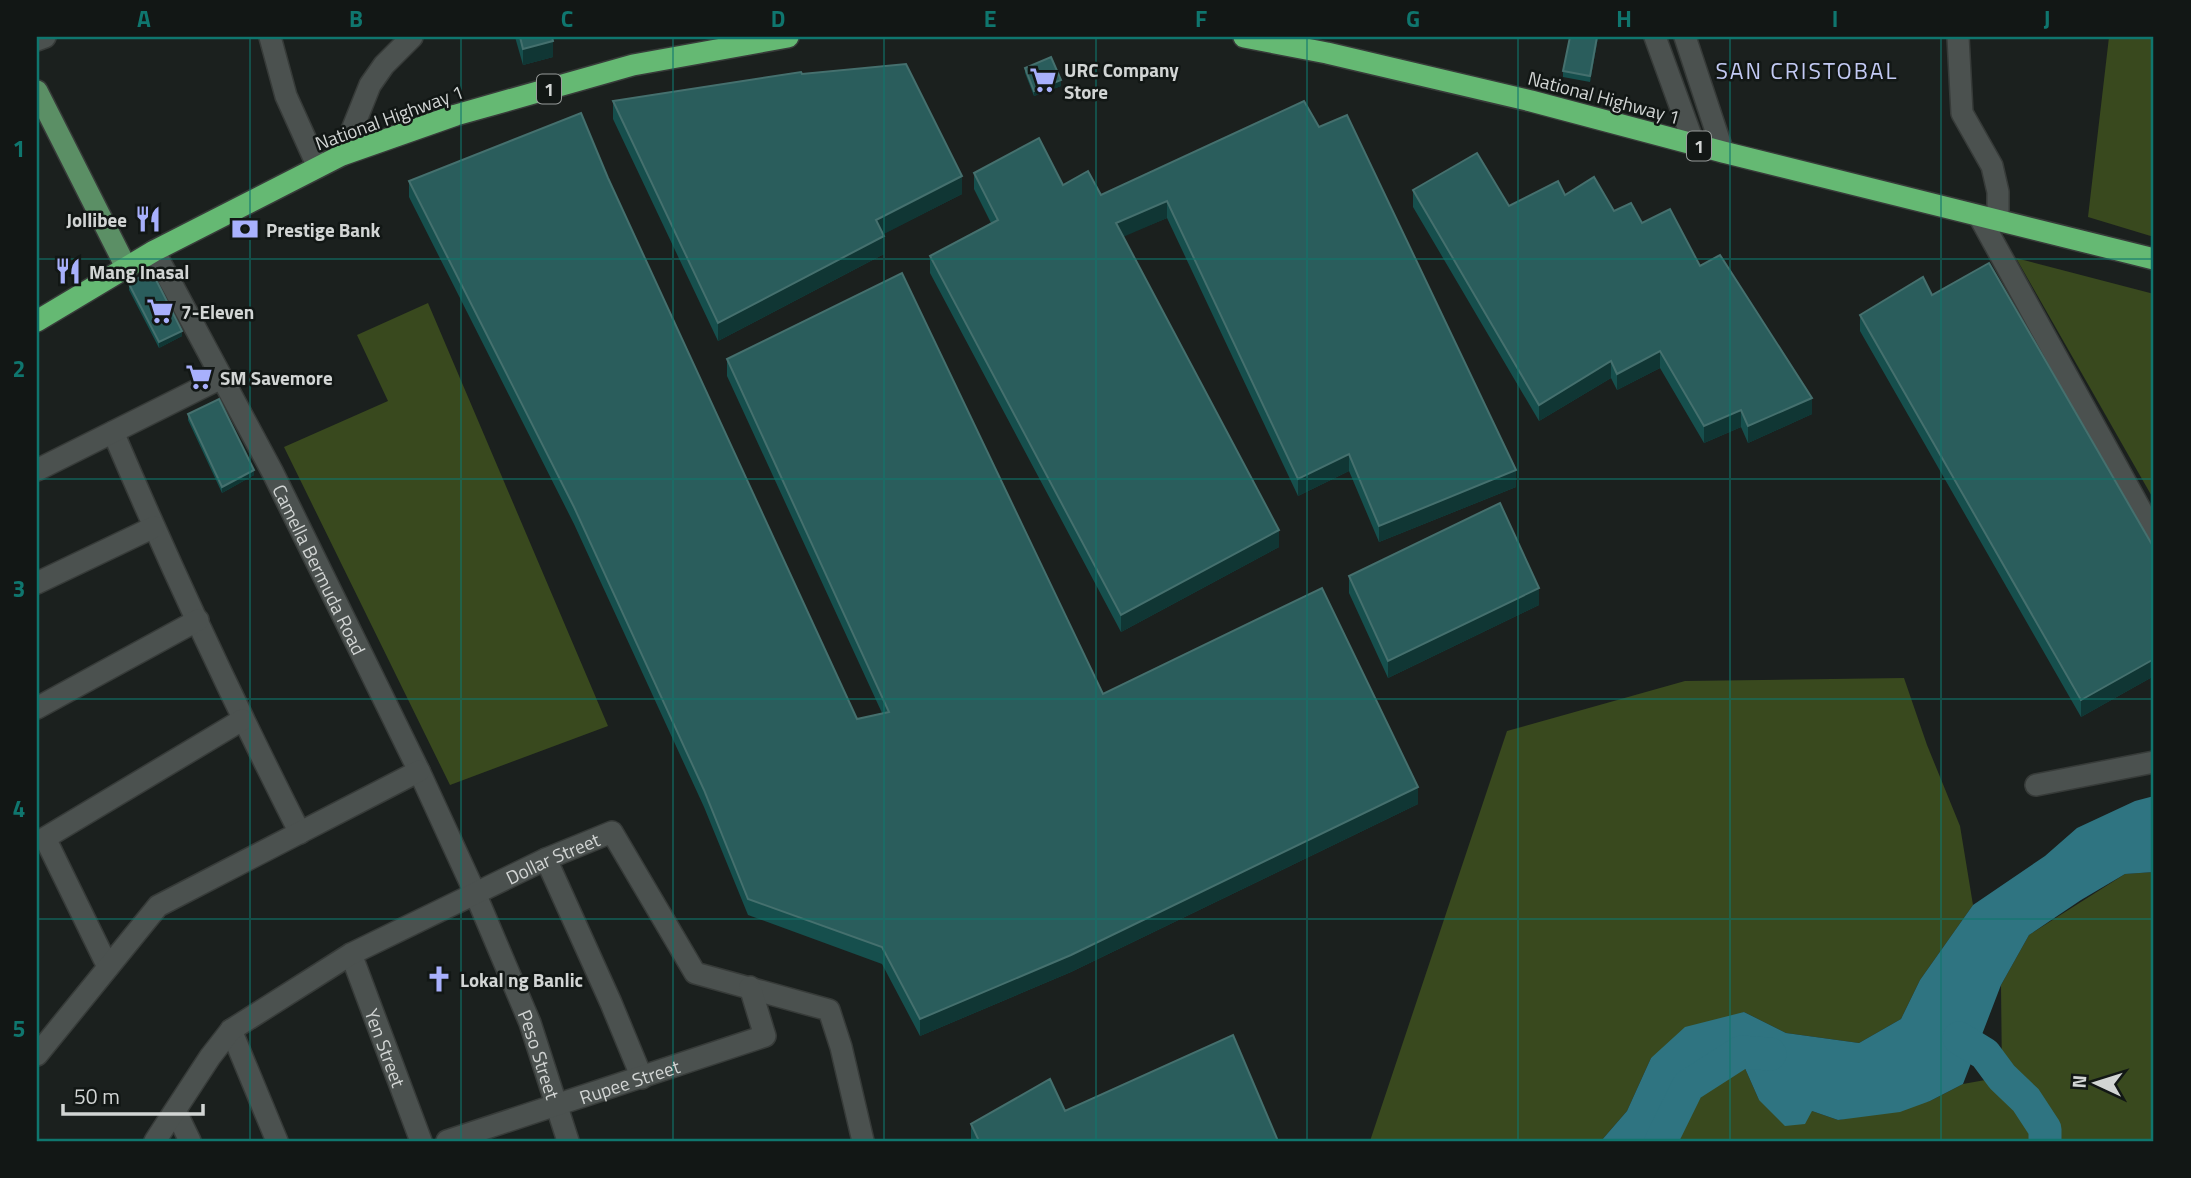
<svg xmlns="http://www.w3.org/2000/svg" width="2191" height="1178" viewBox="0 0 2191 1178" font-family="'Titillium Web',sans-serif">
<rect width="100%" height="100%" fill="#1b201e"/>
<!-- green -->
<path fill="#39491e" d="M2109,37H2154V237L2088,217Z
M2016,258L2154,294V500Z
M428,303L608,726L450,785L284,447L388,401L357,335Z
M1904,678L1927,745L1960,826L1973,905L1920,980L1901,1019L1859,1043L1786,1033L1744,1012L1651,1058L1627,1111L1601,1141H1370L1507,731L1685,681Z
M2154,872V1141H1667L1702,1068L1724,1057L1744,1066L1759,1100L1812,1111L1838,1120L1930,1101L1963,1084L2002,1077L2001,985L2029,935L2125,874Z"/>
<!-- water -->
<path fill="#2f7481" d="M2154,796V872L2125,874L2081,900L2029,935L2001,985L1963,1084L1930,1101L1900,1112L1838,1120L1812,1111L1805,1124L1785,1126L1759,1100L1744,1066L1724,1057L1702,1069L1667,1141H1601L1627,1111L1651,1058L1685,1027L1744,1012L1786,1033L1859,1043L1901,1019L1920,980L1973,905L2045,856L2077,828L2135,801Z"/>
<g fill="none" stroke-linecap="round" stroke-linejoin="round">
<!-- river -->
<path stroke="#2f7481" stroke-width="33" d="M1959,1038L1985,1054L2002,1077L2026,1100L2045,1129V1141
M1661,1141L1688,1086L1741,1052L1770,1054"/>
<!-- minor casing -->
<g stroke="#373b39" stroke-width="24">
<g id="minor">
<path d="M270,37L286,96L318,167"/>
<path d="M1655,37L1694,144"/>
<path d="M1685,37L1723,152"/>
<path d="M1958,37L1962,113L1992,166L1998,192V221"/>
<path d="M37,40L45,37"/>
<path d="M342,155L370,85L384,65L412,37"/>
<path d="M1979,216L2154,534"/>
<path id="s1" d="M154,251L273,473L419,771L475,893L530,1023L568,1141"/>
<path d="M113,432C171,568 233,701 300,833"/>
<path d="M37,470L221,378"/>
<path d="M37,583L154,527"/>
<path d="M37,708L198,620"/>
<path d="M2036,785L2154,762"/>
<path d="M546,859L611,1003L642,1078"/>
<path id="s2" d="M351,954L421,1141"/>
<path d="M108,967L45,838L242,720"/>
<path d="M231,1030L277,1141"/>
<path d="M37,1055L158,906L419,771"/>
<path d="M176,1112L190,1141"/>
<path id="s3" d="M155,1141L210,1057L231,1030L351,954L546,859L612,832L695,973L829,1010L841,1047L863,1141"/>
<path id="s4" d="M447,1141L765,1036L750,987"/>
</g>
</g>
<!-- major casing -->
<g stroke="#373b39" stroke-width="24">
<path id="major" d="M37,91L126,267"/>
</g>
<!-- highway casing -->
<g stroke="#373b39" stroke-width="24">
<path id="highway" d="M1244,37L1327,53L1531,101L1723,152L2154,259
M37,321L154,251L342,155L456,115L633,65L788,37"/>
</g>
<!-- minor -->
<use href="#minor" stroke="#4b514f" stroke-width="21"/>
<!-- major -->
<use href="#major" stroke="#5b8f65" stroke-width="21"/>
<!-- highway -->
<use href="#highway" stroke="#65b973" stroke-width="21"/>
</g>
<!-- wall -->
<path fill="#164f4d" d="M515,37H552L553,57L523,65Z
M1598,37L1590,82L1563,77V71Z
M1025,68L1061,86L1034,96L1025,73Z
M613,101L962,194L883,234L884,254L718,341L613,119Z
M1304,101L1516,487L1379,542L1349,471L1298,496L1167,218L1123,236L1279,547L1121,632L930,273V256L991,223L974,189V173L1063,185L1101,195Z
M608,178L857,719L882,713L727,376V359L1103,694L1418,804L1071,972L920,1036L882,964L748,915L704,807L574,524L409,197V181Z
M1413,190L1509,206L1565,195L1614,211L1700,266L1812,414L1748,443L1741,427L1704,443L1660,368L1617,390L1611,378L1539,421L1413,207Z
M129,284L182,336L159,348L129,290Z
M1932,295L2154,548V676L2081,717L1860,331V315Z
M188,414L254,475L222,493L188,420Z
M1349,576L1539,605L1388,678L1349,593Z
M1065,1111L1278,1141H971V1124Z"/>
<!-- shaded-wall -->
<path fill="#103634" d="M1597,37H1598L1590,82V76Z
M553,41V57L523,65V49Z
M1061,80V86L1034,96V91Z
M962,176V194L876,238V220Z
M1167,201V218L1116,240V223Z
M884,236V254L718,341V323Z
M182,331V336L159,348V342Z
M1660,351V368L1617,390V374Z
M1611,361V378L1539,421V405Z
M1812,398V414L1748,443V426Z
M1741,410V427L1704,443V426Z
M1349,454V471L1298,496V479Z
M254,470V475L222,493V487Z
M1516,470V487L1379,542V526Z
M1279,530V547L1121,632V615Z
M1539,588V605L1388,678V661Z
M2154,659V676L2081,717V700Z
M1418,787V804L1071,972L920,1036V1019Z"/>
<!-- building -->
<path fill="#2a5d5c" stroke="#45706e" stroke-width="2" d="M520,37H552L553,41L523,49Z
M1570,37H1597L1590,76L1563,71Z
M1051,57L1061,80L1034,91L1025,68Z
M906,64L962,176L876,220L884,236L718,323L613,101L801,72L802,74Z
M1304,101L1319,127L1347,115L1516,470L1379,526L1349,454L1298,479L1167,201L1116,223L1279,530L1121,615L930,256L998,220L974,173L1039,138L1063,185L1088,171L1101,195Z
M581,113L608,178L857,719L889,712L727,359L902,273L1103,694L1322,588L1418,787L1071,955L920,1019L882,947L748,899L704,790L574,507L409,181Z
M1477,153L1509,206L1558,181L1565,195L1594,177L1614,211L1631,203L1642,223L1670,209L1700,266L1720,255L1812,398L1748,426L1741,410L1704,426L1660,351L1617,374L1611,361L1539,405L1413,190Z
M1989,263L2154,548V659L2081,700L1860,315L1923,277L1932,295Z
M151,270L182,331L159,342L129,284Z
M219,399L254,470L222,487L188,414Z
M1500,503L1539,588L1388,661L1349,576Z
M1233,1035L1278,1141H979L971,1124L1050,1079L1065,1111Z"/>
<!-- grid -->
<path fill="none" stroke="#0f766e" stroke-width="2" stroke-opacity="0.55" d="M250,37V1141M461,37V1141M673,37V1141M884,37V1141M1096,37V1141M1307,37V1141M1518,37V1141M1730,37V1141M1941,37V1141M37,259H2154M37,479H2154M37,699H2154M37,919H2154"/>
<!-- icons -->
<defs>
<g id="supermarket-bare" transform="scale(2.1)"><path d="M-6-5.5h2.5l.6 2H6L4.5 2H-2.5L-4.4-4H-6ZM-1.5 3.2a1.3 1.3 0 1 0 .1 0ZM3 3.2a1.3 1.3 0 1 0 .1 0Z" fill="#a8b0fc" stroke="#121715" stroke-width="2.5" paint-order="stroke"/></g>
<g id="restaurant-bare" transform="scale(2.1)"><path d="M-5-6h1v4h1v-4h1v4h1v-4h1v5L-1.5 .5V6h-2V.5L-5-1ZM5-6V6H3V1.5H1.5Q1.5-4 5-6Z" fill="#a8b0fc" stroke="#121715" stroke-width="2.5" paint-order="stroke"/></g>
<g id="bank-bare" transform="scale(2.1)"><path d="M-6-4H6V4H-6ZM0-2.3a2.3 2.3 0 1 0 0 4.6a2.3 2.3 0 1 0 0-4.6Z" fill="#a8b0fc" stroke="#121715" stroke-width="2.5" paint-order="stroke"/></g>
<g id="church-bare" transform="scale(2.1)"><path d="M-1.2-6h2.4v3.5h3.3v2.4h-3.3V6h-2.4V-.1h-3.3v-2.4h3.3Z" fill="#a8b0fc" stroke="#121715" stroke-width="2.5" paint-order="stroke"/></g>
</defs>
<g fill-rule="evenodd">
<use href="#supermarket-bare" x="1043" y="80"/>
<use href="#restaurant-bare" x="148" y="219"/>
<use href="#bank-bare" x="245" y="229"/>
<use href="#restaurant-bare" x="68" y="271"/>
<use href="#supermarket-bare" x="160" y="311"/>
<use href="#supermarket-bare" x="199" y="377"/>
<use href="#church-bare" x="439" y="979"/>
</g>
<g text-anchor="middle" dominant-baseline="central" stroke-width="5" stroke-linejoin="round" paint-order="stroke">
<!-- shield labels -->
<g fill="#121715" stroke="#989c9b" stroke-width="2">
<rect x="537" y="74.5" width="24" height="29" rx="5"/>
<rect x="1687" y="131.5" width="24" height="29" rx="5"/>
</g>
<g font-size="18" font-weight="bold" fill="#d2d5d4">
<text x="549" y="89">1</text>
<text x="1699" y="146">1</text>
</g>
<!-- poi labels -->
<g font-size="19" font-weight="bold" fill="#d2d5d4" stroke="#121715" text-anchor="start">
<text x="1064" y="69">URC Company<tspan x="1064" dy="22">Store</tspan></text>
<text x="127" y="219" text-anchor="end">Jollibee</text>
<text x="266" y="229">Prestige Bank</text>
<text x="89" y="271">Mang Inasal</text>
<text x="181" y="311">7-Eleven</text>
<text x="220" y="377">SM Savemore</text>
<text x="460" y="979">Lokal ng Banlic</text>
</g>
<!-- street labels -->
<g font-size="19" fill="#d2d5d4" stroke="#121715">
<text transform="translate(1604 97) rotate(15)">National Highway 1</text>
<text transform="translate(389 117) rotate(-20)">National Highway 1</text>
<text stroke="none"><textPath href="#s1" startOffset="359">Camella Bermuda Road</textPath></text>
<text stroke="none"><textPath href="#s3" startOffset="500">Dollar Street</textPath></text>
<text stroke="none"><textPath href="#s2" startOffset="100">Yen Street</textPath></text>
<text stroke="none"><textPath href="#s1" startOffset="892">Peso Street</textPath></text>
<text stroke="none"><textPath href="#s4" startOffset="192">Rupee Street</textPath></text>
</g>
<!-- quarter labels -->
<g font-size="23" letter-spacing="2" fill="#c3caf4" stroke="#121715">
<text x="1807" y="70">SAN CRISTOBAL</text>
</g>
</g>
<!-- border -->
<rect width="2191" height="1178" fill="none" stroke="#121715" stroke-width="77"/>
<!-- north arrow -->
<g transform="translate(2096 1083) rotate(274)" stroke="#121715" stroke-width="5" paint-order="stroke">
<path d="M0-5L12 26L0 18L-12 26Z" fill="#d2d5d4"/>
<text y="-10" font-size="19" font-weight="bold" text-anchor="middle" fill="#d2d5d4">N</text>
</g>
<!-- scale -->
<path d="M63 1104v10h140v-10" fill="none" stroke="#d2d5d4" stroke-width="3.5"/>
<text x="74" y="1104" font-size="21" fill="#d2d5d4" stroke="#121715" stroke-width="5" paint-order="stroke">50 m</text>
<rect x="38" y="38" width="2114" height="1102" fill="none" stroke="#0f766e" stroke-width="2.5"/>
<g font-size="23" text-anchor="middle" font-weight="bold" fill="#0f766e">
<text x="144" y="27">A</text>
<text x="356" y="27">B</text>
<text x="567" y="27">C</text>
<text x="778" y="27">D</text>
<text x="990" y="27">E</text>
<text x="1201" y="27">F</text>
<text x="1413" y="27">G</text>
<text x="1624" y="27">H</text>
<text x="1835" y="27">I</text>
<text x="2047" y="27">J</text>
<text x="19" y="157">1</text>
<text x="19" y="377">2</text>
<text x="19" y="597">3</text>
<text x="19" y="817">4</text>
<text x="19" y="1037">5</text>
</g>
</svg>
